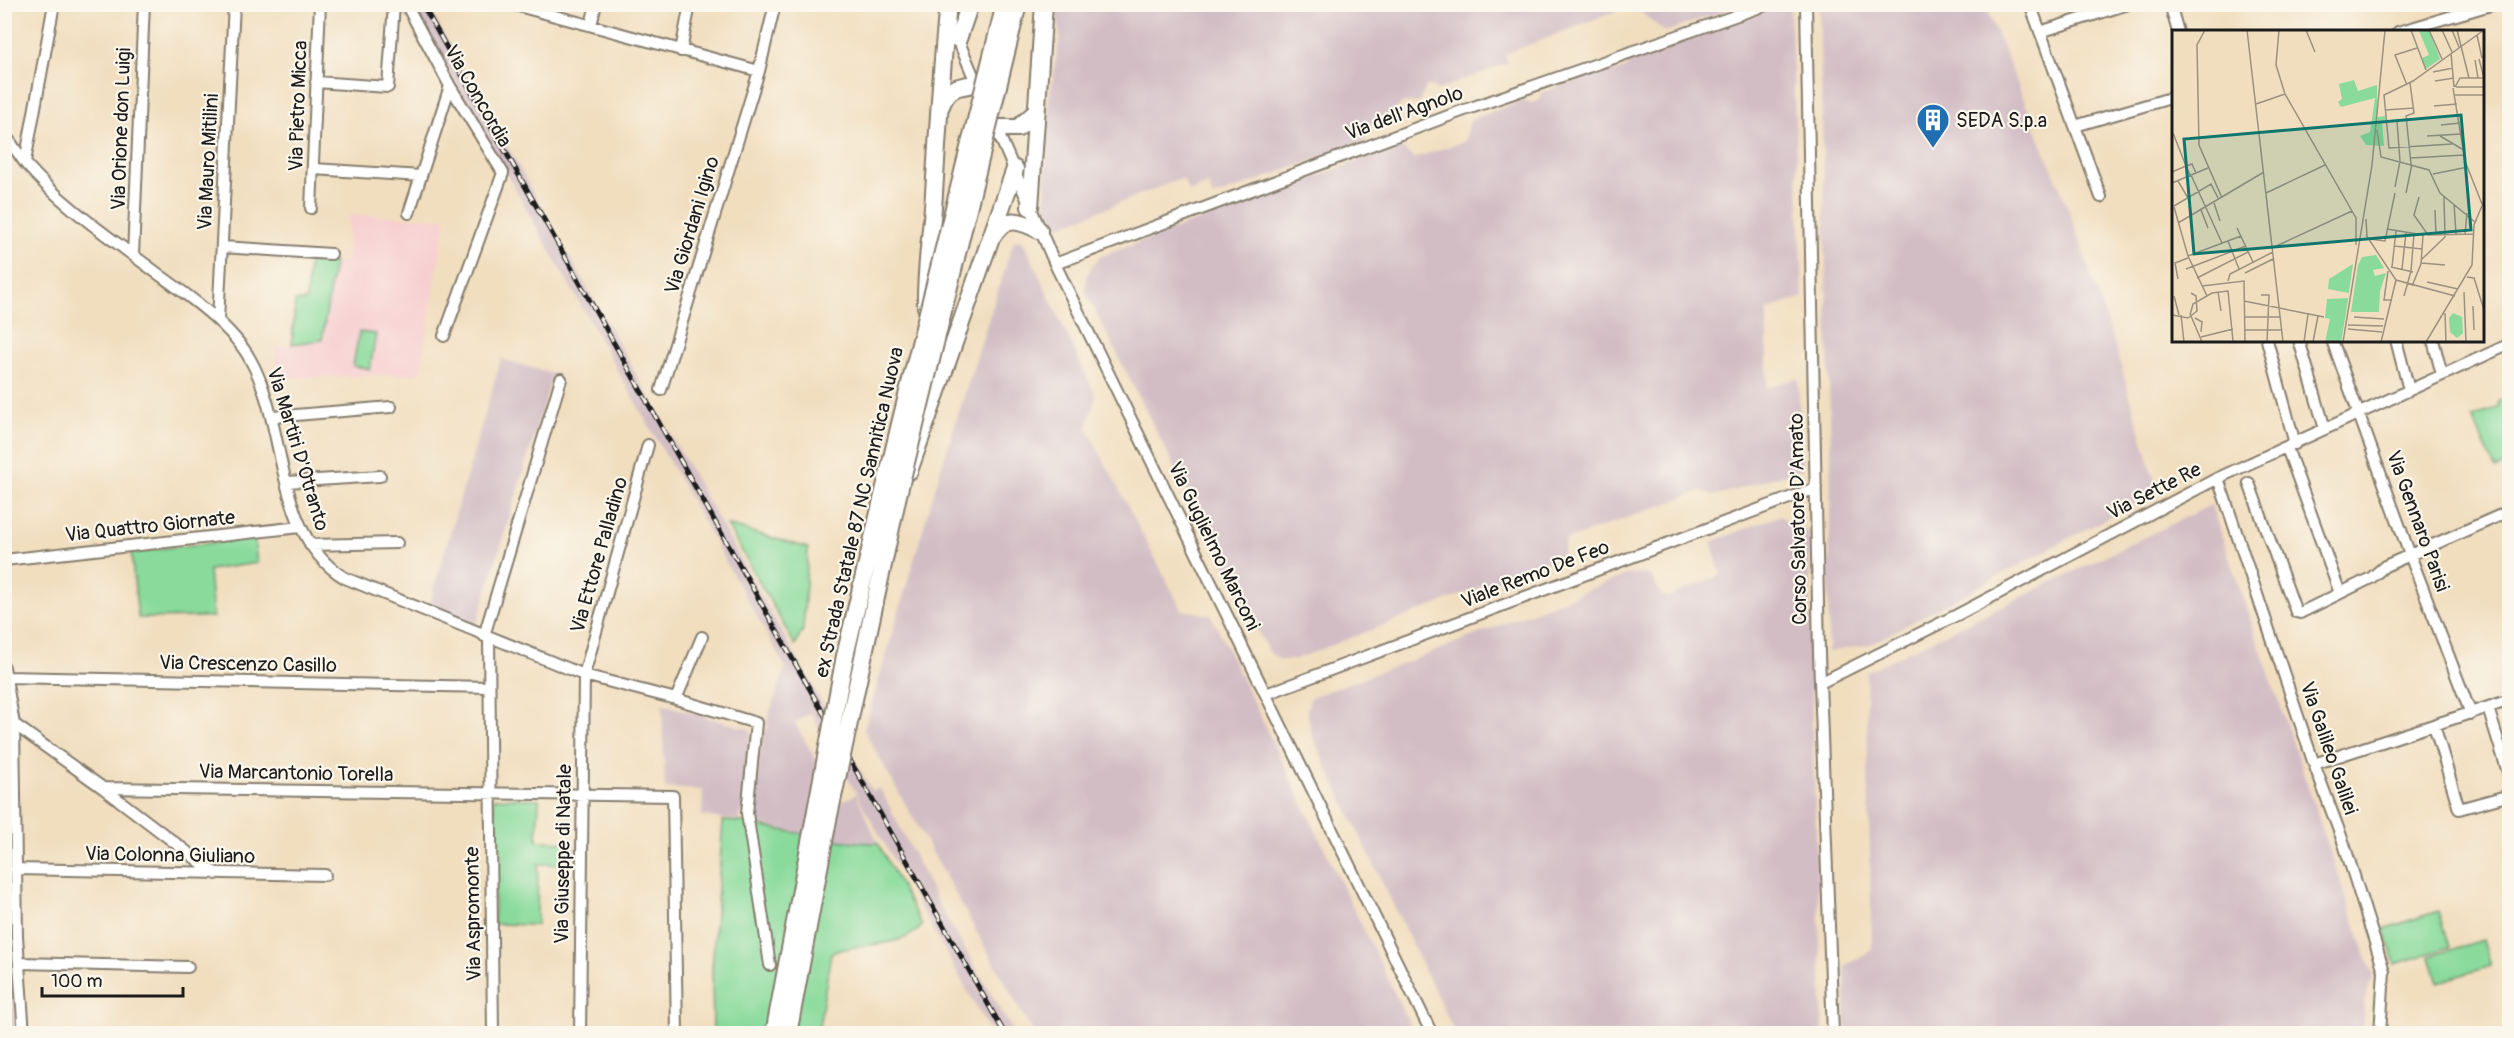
<svg xmlns="http://www.w3.org/2000/svg" width="2514" height="1038" viewBox="0 0 2514 1038" font-family="Pangolin,sans-serif">
<rect width="100%" height="100%" fill="#fbf7ec"/>
<filter id="ink" filterUnits="userSpaceOnUse"><feTurbulence type="fractalNoise" baseFrequency=".0167" numOctaves="2"/><feDisplacementMap in="SourceGraphic" scale="12" xChannelSelector="R" yChannelSelector="G"/><feConvolveMatrix kernelMatrix="1 2 1 2 8 2 1 2 1" color-interpolation-filters="sRGB"/></filter>
<filter id="wash" filterUnits="userSpaceOnUse"><feTurbulence type="fractalNoise" baseFrequency=".008" numOctaves="4" result="noise"/><feDisplacementMap in="SourceGraphic" scale="24" xChannelSelector="R" yChannelSelector="G"/><feGaussianBlur stdDeviation="1.35" result="paint"/><feColorMatrix in="noise" values="0 0 0 0 0 0 0 0 0 0 0 0 0 0 0 0 0 1.4 0 .05"/><feComposite in="paint" operator="in"/></filter>
<g filter="url(#wash)">
<rect width="100%" height="100%" fill="#f1debf"/>
<!-- built -->
<path fill="#f7cfd0" d="M349,215L446,218L420,374L277,378L276,347L322,340L334,262H346Z"/>
<!-- industrial -->
<path fill="#d2bdc5" d="M411,5H427L872,791L880,788L939,905L1014,1033H991L811,713L795,723L840,803L856,794L878,843L833,840L755,823V814L758,808L755,803L762,735L769,726L766,724L785,668L790,675Z
M1056,5V4L1742,5L1665,32L1632,5L1505,54L1508,63L1437,90L1427,85L1419,103L1403,102L1389,118L1363,130L1366,141L1213,197L1208,184L1189,192L1183,178L1050,230L1041,211L1045,207L1048,105L1060,36Z
M1782,5L1790,9L1803,297L1767,310V388L1798,378L1802,469L1715,496L1701,491L1627,518L1566,540L1561,556L1294,660H1280L1268,651L1085,291L1086,275L1099,257L1399,146L1415,158L1465,141L1470,120L1524,100L1532,103L1540,100L1542,92L1609,68L1616,72L1626,68L1628,60Z
M1819,5H1985L2069,210L2112,336L2158,491L1871,644L1828,652L1831,452Z
M1014,240L1023,241L1096,396L1087,428L1182,610L1211,615L1414,1033H1033L864,730L941,468Z
M501,359L553,374L476,626L458,615L429,605Z
M2211,505L2373,976L2364,1001L2362,1033H1846L1845,966L1872,950L1866,672Z
M1779,516L1809,532L1812,723L1823,1033H1455L1312,736L1307,709L1311,697L1413,660L1626,575L1639,573L1651,576L1662,596L1668,597L1721,575L1711,542Z
M662,704L751,730L744,806L739,821L702,816L703,790L665,788Z
M5,830L6,894L17,1033H5Z"/>
<!-- green -->
<path fill="#89da9b" stroke="#527b5c" stroke-width="1.5" d="M309,260L334,262L322,340L292,344L295,301H306Z
M359,332L376,334L370,369L353,366Z
M2509,396V463L2495,469L2473,418L2499,406L2498,402Z
M727,525L808,548L803,630L795,645Z
M254,538L257,563L209,570L213,617L138,618L131,552Z
M494,798L539,799L537,841L573,842V864H538L537,925L494,924Z
M723,821L755,823L758,826C798,832 837,843 878,843L922,926C900,950 860,941 831,953L818,1033L713,1034L712,969Z
M2438,911L2449,947L2395,964L2384,929Z
M2483,940L2491,966L2438,982L2430,956Z"/>
</g>
<g filter="url(#ink)">
<g fill="none" stroke-linecap="round" stroke-linejoin="round">
<!-- minor casing -->
<g stroke="#867d6e" stroke-width="14">
<path id="minor" d="M406,4L450,86L503,173L444,336
M511,4L759,71
M1806,4L1819,654L1833,1034
M2030,4L2101,197
M2170,4L2178,32
M591,25L596,4
M2040,32L2128,4
M2398,32L2494,4
M956,35L978,87
M681,51L690,4
M316,82L388,87L394,4
M994,123L1055,264L1432,1034
M2075,126L2174,97
M4,133C11,143 18,153 25,163C62,206 112,239 157,273C187,295 232,326 250,359C288,426 273,535 345,578L584,675L676,699L756,723L747,813L770,965
M25,162L54,4
M314,169L421,176
M311,208L320,4
M409,213L450,86
M222,247L331,254
M133,255L144,4
M1055,264L1459,112L1769,4
M218,321L234,4
M2267,340L2295,444
M2299,340L2325,429
M2332,340L2410,555L2471,714
M2396,340L2409,390
M2433,340L2442,375
M661,390L759,71L775,4
M272,417L391,407
M2287,448L2340,593
M2218,478L2314,764L2344,844L2384,971L2380,1034
M287,482L380,476
M2249,483L2296,612L2300,613L2371,578L2385,566L2510,511
M310,545L397,543
M4,560L300,527
M484,636L561,379
M489,638L493,1034
M4,667L14,724L17,936L24,1034
M6,677L489,687
M1820,683L1957,615L2218,478L2510,344
M1266,694L1816,488
M676,699L702,637
M2488,708L2510,779
M14,724L103,788L216,874
M2434,725L2459,809L2510,795
M2314,764L2510,700
M103,788L673,796L677,1034
M15,869L325,875
M19,963L188,967
M580,1034L584,675L648,445"/>
</g>
<!-- highway casing -->
<g stroke="#867d6e" stroke-width="20">
<path id="highway" d="M958,39L970,4
M941,106C948,87 958,86 977,84
M996,128H1018L1036,112
M1030,207L1044,4
M992,237C1005,215 1019,220 1039,230
M926,307C925,268 932,231 934,193C938,133 941,73 947,14
M909,471L1015,169"/>
</g>
<!-- minor -->
<use href="#minor" stroke="#fff" stroke-width="10"/>
<!-- highway -->
<use href="#highway" stroke="#fff" stroke-width="16"/>
<!-- rail casing -->
<g stroke="#1c1c1c" stroke-width="5">
<path id="rail" d="M422,4L1005,1034"/>
</g>
<!-- rail -->
<use href="#rail" stroke="#fbf7ec" stroke-width="3" stroke-dasharray="9" stroke-linecap="butt"/>
<!-- highway-bridge casing -->
<g stroke="#867d6e" stroke-width="20" stroke-linecap="butt">
<path id="highway-bridge" d="M774,1034L845,656L900,424L1005,4
M788,1034L828,820L898,495L1018,4"/>
</g>
<!-- highway-bridge -->
<use href="#highway-bridge" stroke="#fff" stroke-width="16"/>
</g>
</g>
<!-- icons -->
<defs>
<g id="building-pin" transform="scale(1.725)"><path d="M0 17L-7.5 6A9.5 9.5 0 1 1 7.5 6Z" fill="#1f6fb2" stroke="#fbf7ec"/><path d="M-4-6H4V6H1V3H-1V6H-4ZM-2.5-4.3h1.7v1.8h-1.7ZM.8-4.3h1.7v1.8H.8ZM-2.5-1h1.7V.8h-1.7ZM.8-1h1.7V.8H.8Z" fill="#fff"/></g>
</defs>
<g fill-rule="evenodd">
<use href="#building-pin" x="1933" y="120"/>
</g>
<g text-anchor="middle" dominant-baseline="central" stroke-width="4.5" stroke-linejoin="round" paint-order="stroke">
<!-- street labels -->
<g font-size="20" fill="#1c1c1c" stroke="#fbf7ec">
<text transform="translate(478 96) rotate(60)">Via Concordia</text>
<text transform="translate(298 106) rotate(-88)">Via Pietro Micca</text>
<text transform="translate(1404 113) rotate(-20)">Via dell'Agnolo</text>
<text transform="translate(121 129) rotate(-88)">Via Orione don Luigi</text>
<text transform="translate(208 162) rotate(-87)">Via Mauro Mitilini</text>
<text transform="translate(692 225) rotate(-73)">Via Giordani Igino</text>
<text transform="translate(298 449) rotate(73)">Via Martiri D'Otranto</text>
<text transform="translate(2154 491) rotate(-27)">Via Sette Re</text>
<text transform="translate(859 512) rotate(-77)">ex Strada Statale 87 NC Sannitica Nuova</text>
<text transform="translate(1798 519) rotate(-91)">Corso Salvatore D'Amato</text>
<text transform="translate(2418 521) rotate(70)">Via Gennaro Parisi</text>
<text transform="translate(150 526) rotate(-6)">Via Quattro Giornate</text>
<text transform="translate(1214 546) rotate(64)">Via Guglielmo Marconi</text>
<text transform="translate(599 555) rotate(-74)">Via Ettore Palladino</text>
<text transform="translate(1535 574) rotate(-21)">Viale Remo De Feo</text>
<text transform="translate(248 664) rotate(1)">Via Crescenzo Casillo</text>
<text transform="translate(2329 748) rotate(71)">Via Galileo Galilei</text>
<text transform="translate(296 773) rotate(1)">Via Marcantonio Torella</text>
<text transform="translate(563 854) rotate(-89)">Via Giuseppe di Natale</text>
<text transform="translate(170 855) rotate(1)">Via Colonna Giuliano</text>
<text transform="translate(473 914) rotate(-91)">Via Aspromonte</text>
</g>
<!-- poi labels -->
<g font-size="20" fill="#1c1c1c" stroke="#fbf7ec" text-anchor="start">
<text x="1956" y="120">SEDA S.p.a</text>
</g>
</g>
<!-- overview -->
<g transform="translate(2172 30)">
<rect width="312" height="312" fill="#f1debf"/>
<path d="M257,0L268,29L254,39L250,28L257,25L247,1ZM182,50L186,61L205,55V87L213,86L214,90L210,91L212,116L194,115L188,106L198,102L203,68L169,77L166,72L170,69L167,54ZM204,225L212,238L201,240L203,246L214,243L208,261L207,282H179L186,235L190,227ZM181,234L174,283L169,312H153L158,289L153,288L155,269L176,268L177,263L156,259L157,249ZM281,283L290,287L291,303L285,308L278,302L277,288Z" fill="#89da9b"/>
<path fill="none" stroke="#9c907e" stroke-width="1.5" d="M33,0L25,15L27,115L50,168M75,0L111,312M107,0L104,35L113,64L184,188M134,0L143,22M239,0L254,40M257,0L270,29M270,0L280,22M280,0L287,17M285,0L297,48M305,5L310,28M279,23L282,57M307,29L312,48M303,30L306,48M261,42L281,38M263,51L282,48M238,53L242,83L234,86L239,134M235,55L223,25L245,18M283,57L288,48H312M284,57H312M281,58L293,131L310,174M282,65H312M84,74L113,64M262,76L285,74M213,80L242,78M215,91H225L228,131L223,157M269,95L288,93M205,100L209,127L257,140L268,163L303,192M1,103L14,136L20,134L24,143M255,106L289,104M268,106L290,119M280,114L217,118L212,65L241,51L312,0M239,128L292,125M0,142L14,136L18,145M261,144L296,137M19,145L50,213M6,151L16,168M0,153L36,138M94,163L153,135M234,163L240,134M247,167L242,185L256,205L302,204M42,173L48,191M282,174L284,204M2,176L39,154L46,168M2,177L16,226L35,266M29,180L36,198M263,180L264,205M184,187V215M194,189L195,207M6,193L92,142M65,198L81,232M215,199L251,205L249,234L240,256M293,204L295,183M194,205L224,250L283,266M197,209L213,211L223,163M56,211L67,239M222,216L250,219M100,218L180,181M16,226L69,206M250,229L273,207L272,167M249,233L273,235M219,237L241,242M220,237L224,201M14,239L74,216M230,239L234,203M216,241L212,270H220M239,241L242,204M73,243L101,229M295,247L302,248L312,280M25,248L76,222M6,249L3,233L16,228M56,251L58,244L101,222M255,252L286,259M30,256L72,251L73,312M46,262L49,281M292,262L294,312M89,265H97L95,312M2,266L7,285M232,266L239,241M72,271L152,287M301,276L302,300M273,283L274,312M0,285L16,288L25,281L24,266L19,263M9,285L12,312M18,285L21,274L40,263L56,261L61,311M19,286L30,312M73,287H108M182,287L212,289M23,288L30,292L29,302M176,295L211,296M176,299L210,302M73,300H109M29,307L61,299M132,312L136,284M141,312L146,286M171,312L200,135L213,0M209,312L224,250M254,312L300,235L302,195L312,171"/>
<path fill="#0f766e" fill-opacity="0.15" stroke="#0f766e" stroke-width="3" d="M289,85L299,200L22,224L12,109Z"/>
<rect width="312" height="312" fill="none" stroke="#1c1c1c" stroke-width="3"/>
</g>
<!-- margin -->
<rect width="2514" height="1038" fill="none" stroke="#fbf7ec" stroke-width="24"/>
<!-- scale -->
<path d="M42 987v9h141v-9" fill="none" stroke="#1c1c1c" stroke-width="3"/>
<text x="51" y="987" font-size="18" fill="#1c1c1c" stroke="#fbf7ec" stroke-width="4.5" paint-order="stroke">100 m</text>
</svg>
